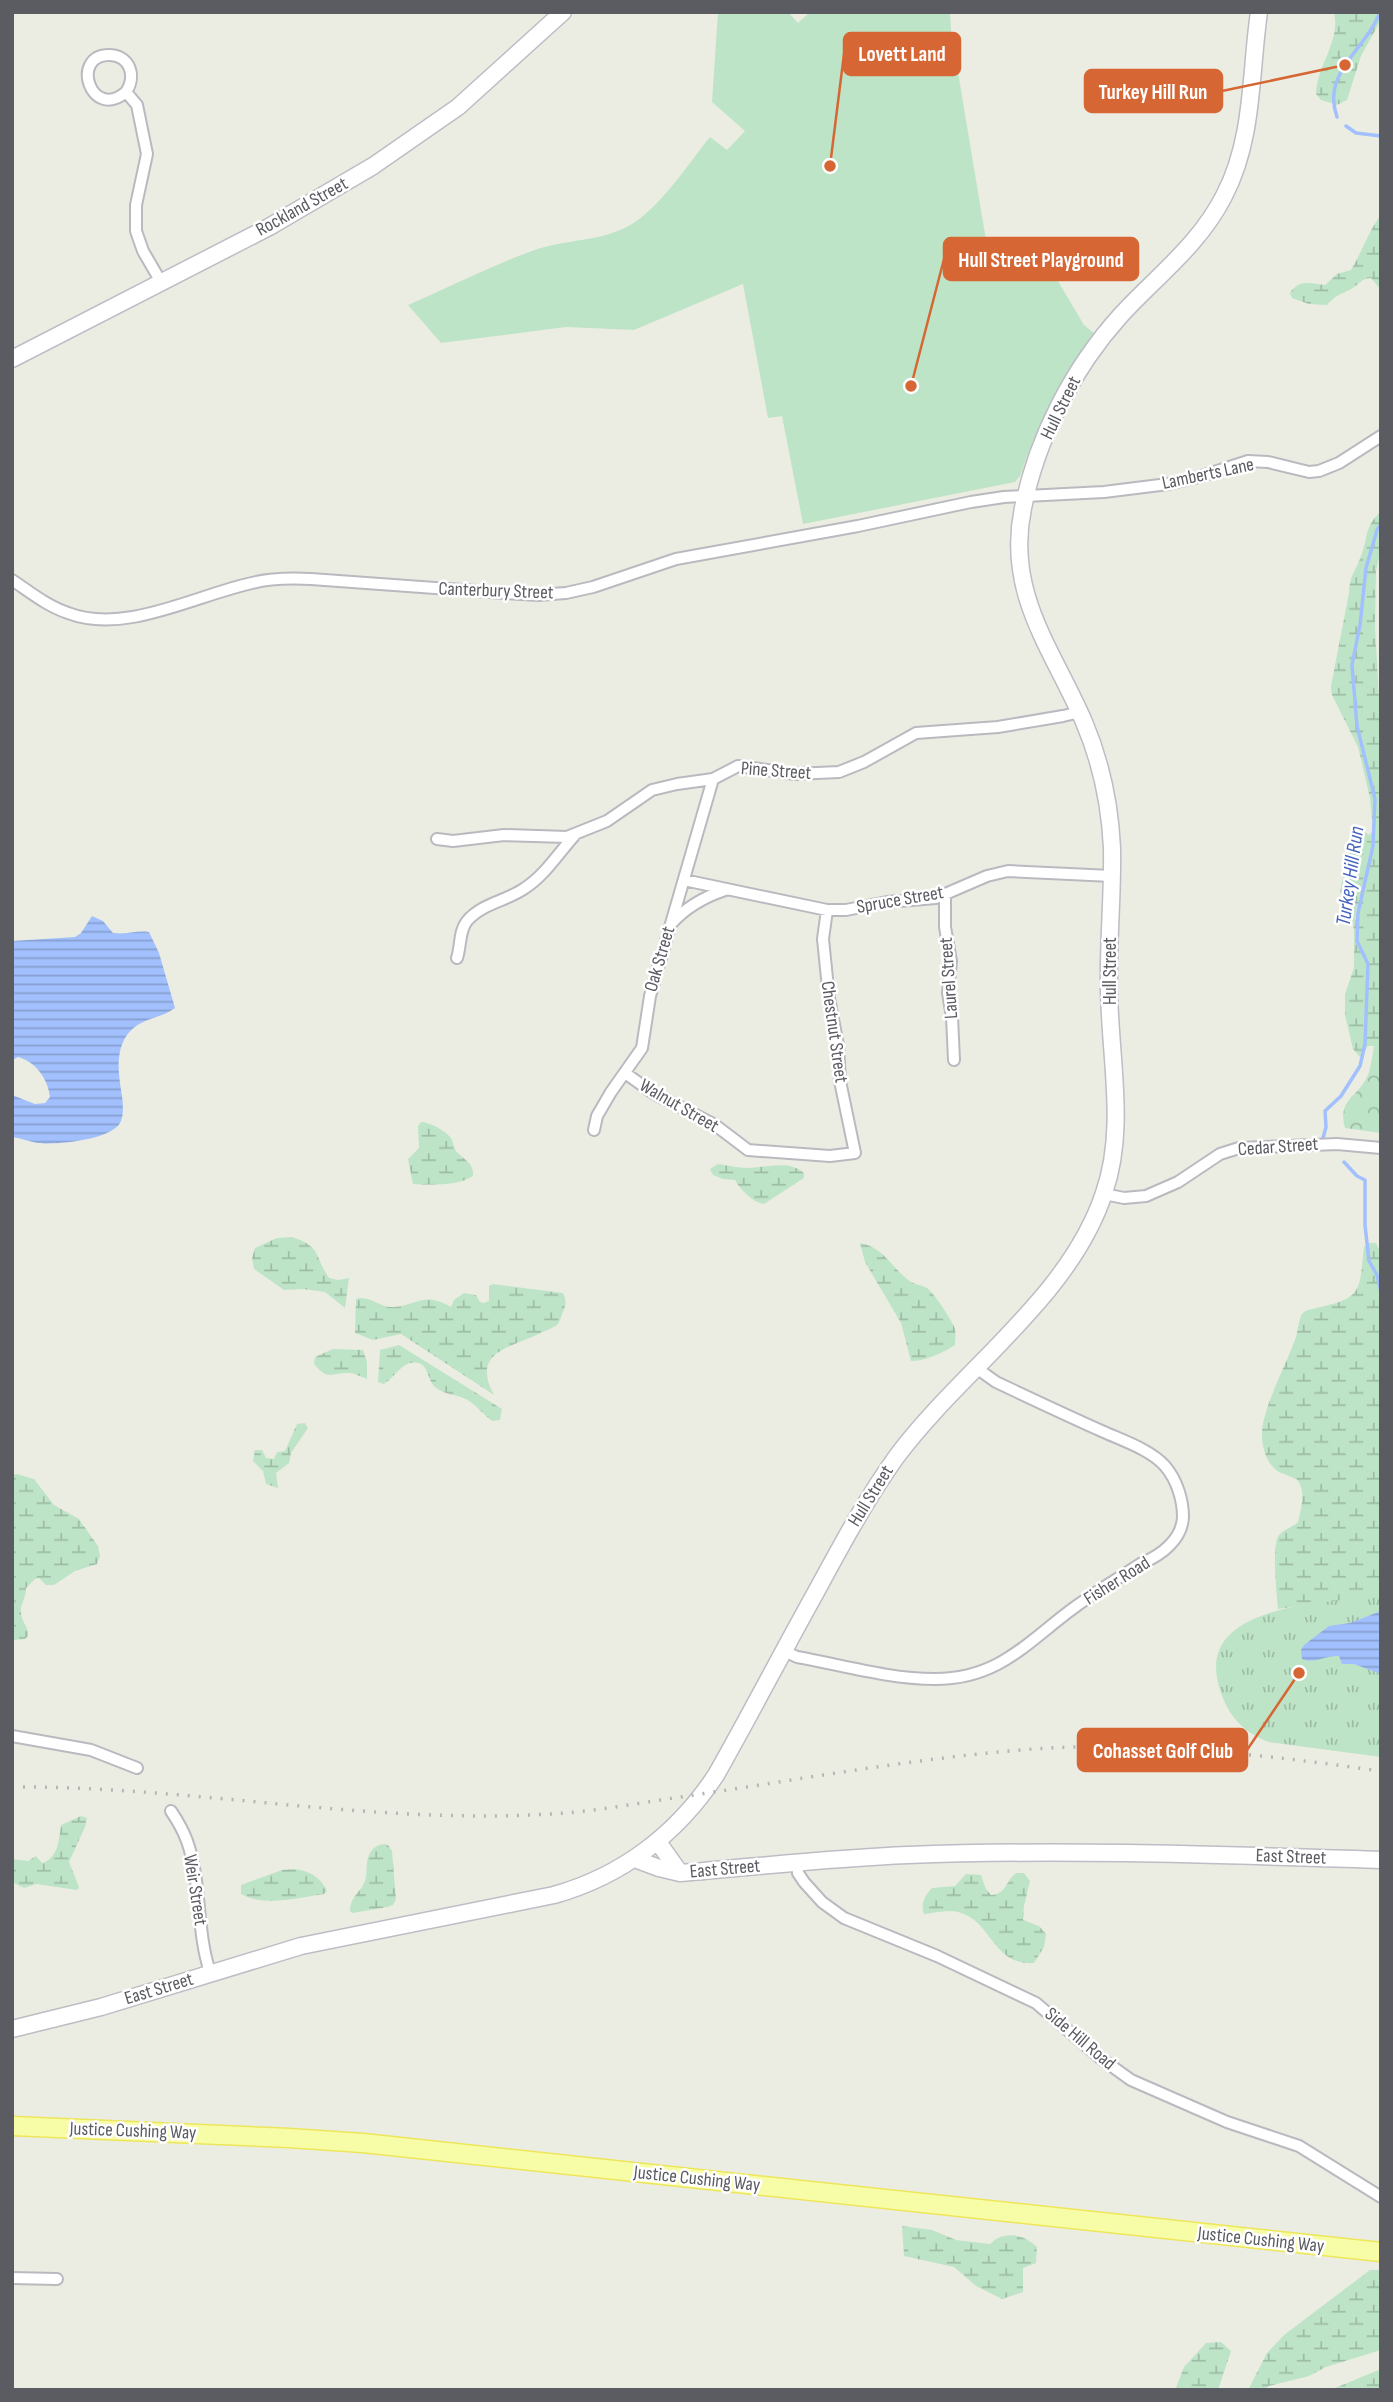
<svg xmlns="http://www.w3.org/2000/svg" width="1393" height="2402" viewBox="0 0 1393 2402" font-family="'Sofia Sans Condensed',sans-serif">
<defs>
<pattern id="grass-tufts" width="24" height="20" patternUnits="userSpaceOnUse" patternTransform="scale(1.75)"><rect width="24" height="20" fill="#bee4c7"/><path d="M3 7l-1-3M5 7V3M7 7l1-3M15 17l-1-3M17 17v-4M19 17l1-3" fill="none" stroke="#9dbca5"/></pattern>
<pattern id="forest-crowns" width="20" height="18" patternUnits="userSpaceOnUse" patternTransform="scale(1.75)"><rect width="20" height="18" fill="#bee4c7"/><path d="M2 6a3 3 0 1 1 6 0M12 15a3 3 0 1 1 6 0" fill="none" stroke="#9dbca5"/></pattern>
<pattern id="wetland-marsh" width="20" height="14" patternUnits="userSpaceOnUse" patternTransform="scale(1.75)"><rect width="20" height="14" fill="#bee4c7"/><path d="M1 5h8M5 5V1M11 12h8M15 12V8" fill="none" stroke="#9dbca5"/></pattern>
<pattern id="water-rules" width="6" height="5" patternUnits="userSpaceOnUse" patternTransform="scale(1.75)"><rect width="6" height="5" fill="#a2c0fd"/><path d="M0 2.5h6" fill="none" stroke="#879fd0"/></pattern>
</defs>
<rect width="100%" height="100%" fill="#ecede2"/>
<!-- grass -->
<path fill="url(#grass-tufts)" d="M1381,1591V1757L1269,1742C1244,1733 1228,1716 1220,1690C1191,1601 1330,1606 1381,1591Z"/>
<!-- forest -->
<path fill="url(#forest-crowns)" d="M1374,1046L1381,1052V1133L1345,1128C1338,1100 1354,1100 1366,1079C1371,1070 1372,1057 1374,1046Z"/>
<!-- wetland -->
<path fill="url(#wetland-marsh)" d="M1334,12H1381V20L1361,56L1347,100L1337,105L1321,100L1316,94C1317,65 1341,41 1334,12Z
M1381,215V290L1371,278C1360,279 1359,285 1351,289C1340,295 1337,294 1327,305L1309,304L1292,298L1290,293C1298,279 1311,283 1325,285L1337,274L1351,270C1362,252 1368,232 1381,215Z
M1381,511V548L1376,571L1375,627L1381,733V1052L1374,1046H1368L1360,1057L1353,1049L1345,1015V994L1354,968V930L1352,920L1340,892L1351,840L1354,832L1362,830L1369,835L1373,831L1370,798L1358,747L1332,695L1331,686L1349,593C1350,574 1355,573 1361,556C1369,536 1363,529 1381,511Z
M421,1122C429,1122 445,1130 451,1138C454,1143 453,1148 458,1153C466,1161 474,1164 473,1176C460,1186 429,1185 413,1184L408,1159L419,1148L418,1126Z
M718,1164C727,1165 738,1168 747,1168C766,1168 789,1159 804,1173V1178L764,1204C752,1202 740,1189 735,1180L723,1179L713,1175L710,1169Z
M292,1237C322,1247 314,1256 329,1278L338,1280L349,1278L345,1308L325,1292L303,1289L284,1290L254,1269L252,1258L255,1248L277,1238Z
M860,1243C884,1247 892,1269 911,1282C916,1285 922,1285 927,1288C934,1293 952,1320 955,1329C956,1334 955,1340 955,1345C942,1353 926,1361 911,1361L901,1323L865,1262Z
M1369,1243H1376L1381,1254V1591L1361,1597L1278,1609C1277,1595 1271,1545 1279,1535C1284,1529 1293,1527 1298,1522C1301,1511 1306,1491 1298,1481C1294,1477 1285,1475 1279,1472C1263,1462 1259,1437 1264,1419C1271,1392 1285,1366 1295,1340C1298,1332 1298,1321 1302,1314C1306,1309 1311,1310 1316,1308C1363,1298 1359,1292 1364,1247Z
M493,1284L563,1293C567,1301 566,1306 562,1314C561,1317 560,1321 558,1324C555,1327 547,1330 543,1332C512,1348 470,1350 494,1395L401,1334L373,1340L355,1333L356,1299C369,1294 380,1308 393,1307C419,1305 424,1291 451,1307L454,1300L464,1293L476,1295L480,1302L484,1303L489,1301V1286Z
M399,1345L502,1409L500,1420L492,1421C484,1415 475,1404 466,1399C456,1394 444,1395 435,1387C426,1378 429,1359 410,1363C401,1365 392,1379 384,1384L378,1382L380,1350Z
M333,1349L363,1350L367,1362V1379C362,1377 356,1374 350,1373C331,1372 329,1382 314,1364L315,1357Z
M305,1423L308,1428L291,1453L289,1463L276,1473L278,1488L266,1484L263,1471L253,1461L255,1450H262L266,1458L274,1459L277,1452L285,1451L297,1424Z
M17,1474L34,1479L54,1505L79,1519L98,1546L100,1556L97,1564L75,1571L54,1585H46L39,1578L35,1579L26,1588C26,1599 20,1604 21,1612C21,1622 29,1626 28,1636L25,1639L12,1640V1475Z
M81,1816L87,1818L85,1827L69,1862L79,1887L77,1890L36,1884L24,1888L12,1882V1859L28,1861L36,1856L42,1863C58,1858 59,1840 61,1825Z
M384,1844L388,1845L392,1851L396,1899L393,1905L388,1907L352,1913L350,1911C350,1897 360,1893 365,1881C368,1872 365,1861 370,1853C374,1847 377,1845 384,1844Z
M295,1869C309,1871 321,1877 327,1891L324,1894C298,1898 264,1907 241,1894V1885L282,1870Z
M1016,1873H1024L1030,1881L1024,1906L1023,1920L1039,1926L1046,1934L1044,1947L1034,1963C992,1966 993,1921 958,1912C947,1909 935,1913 924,1914C920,1904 925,1895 932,1888L955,1886L966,1874L981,1875L986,1889L991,1895C1006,1895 1006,1880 1016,1873Z
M902,2226L932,2230L956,2240L990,2244C1004,2230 1024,2234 1037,2247L1036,2263L1023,2268V2292L1002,2299L976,2286L954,2267L904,2256Z
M1370,2270H1381V2350L1326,2367L1309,2376L1269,2386L1263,2390H1248L1267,2353L1284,2335Z
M1221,2342L1231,2351L1218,2390H1175L1184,2367L1206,2343Z
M1381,2369V2390H1330Z"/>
<!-- park -->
<path fill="#bee4c7" d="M718,12H788L798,23L810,12H950L951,30L988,252L1021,249L1036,244L1084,325L1095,334C1061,377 1038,424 1020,476L1015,482L803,524L782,416L768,418L743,284L634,330L566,327L441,343L408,305C449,287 490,266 532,251C566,238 604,243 635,222C665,201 687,165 710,137L727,150L745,131L712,102Z"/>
<!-- water -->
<path fill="url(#water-rules)" d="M92,916L103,921L113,933C126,935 136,930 149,932L159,953L175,1008C159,1020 138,1017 125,1038C115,1056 119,1077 122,1096C123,1103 124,1117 120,1123C110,1140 57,1145 38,1143C30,1142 21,1138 12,1137V1095L35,1104L45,1103L50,1097C48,1079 36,1062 18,1057L12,1060V941L75,937L81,933Z
M1381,1611V1674L1354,1664H1342L1339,1656C1326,1655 1315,1664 1302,1659L1301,1650L1304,1645L1329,1626L1350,1623Z"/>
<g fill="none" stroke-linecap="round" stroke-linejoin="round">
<!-- stream -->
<path stroke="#a2c0fd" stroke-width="3.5" d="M1337,117C1321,72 1366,50 1380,12
M1346,126L1356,133L1381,136
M1323,1138L1326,1127L1325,1111L1341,1096L1360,1066L1365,1044L1368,964L1357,941L1358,913L1373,846L1375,799L1357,726L1352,665L1360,625L1366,568L1377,530L1381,524
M1344,1162L1357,1176L1365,1180V1225L1369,1261L1377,1275L1381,1292"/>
<!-- minor casing -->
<g stroke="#b9bac0" stroke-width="14">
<path id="minor" d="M126,92C91,122 69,54 110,55C131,56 136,77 126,92L137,105L147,154L136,205V231L143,251L161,282
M12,580C30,592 47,606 68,613C125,635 196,595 252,583C271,578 291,578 311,579L504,593L538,595L566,593L593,587L676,559L858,526L971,502L1004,497L1104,492L1168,484L1199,477L1248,461L1268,462L1309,472L1319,471L1339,463L1381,436
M437,839L453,841L504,835L567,837L607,821L652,790L677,784L713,779L738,766L795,774L839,772L864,762L916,733L998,727L1063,716L1080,712
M684,880L827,910H846L887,902L936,898L987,876L1008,871L1112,876
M945,895V927L951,961L948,993L952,1017L954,1060
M671,924C686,907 704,897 725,890
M457,958C461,946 459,931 467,921C482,903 507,901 525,888C545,875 558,854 574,836
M625,1073L653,1093L715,1125L748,1150L830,1156L855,1153L840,1081L838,1045L829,998L823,939L827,910
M594,1130L597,1116L611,1092L642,1048L650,996L713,779
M1104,1194L1124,1198L1146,1196L1178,1182L1220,1154L1239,1148L1337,1144L1381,1148
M784,1651L797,1657C842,1665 889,1679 935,1679C1000,1679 1028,1641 1075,1607C1097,1591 1120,1577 1142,1563C1162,1555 1182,1539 1183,1517C1183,1500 1177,1480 1165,1466C1151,1450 1124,1441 1104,1432C1068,1416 1032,1399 996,1382L975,1367
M12,1736L91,1750L137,1768
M171,1811C177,1820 183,1830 187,1841C202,1883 196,1930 210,1972
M797,1863L798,1873L804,1882L822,1902L844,1918L937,1956L1036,2003L1099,2057L1131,2080L1227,2122L1299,2146L1381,2197
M12,2278L57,2279"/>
</g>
<!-- secondary casing -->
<g stroke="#bcbdc5" stroke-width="19">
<path id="secondary" d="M12,359L269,227L373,166L458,107L563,12
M658,1842L680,1873
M635,1859L659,1868L680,1873C755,1867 831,1858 908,1855C1065,1849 1223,1855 1381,1860
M12,2029L101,2007L301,1946L554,1895C622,1876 677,1834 716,1775C750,1715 782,1653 816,1592C841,1546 866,1499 897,1456C962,1369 1070,1297 1104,1193C1127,1127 1109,1055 1109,986C1108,940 1113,894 1112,848C1110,805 1101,762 1084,722C1053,650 1005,593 1023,508C1037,438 1073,368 1121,315C1157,276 1199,245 1224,196C1254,139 1250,74 1259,12"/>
</g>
<!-- primary casing -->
<g stroke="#ede65a" stroke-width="21">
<path id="primary" d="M12,2126L289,2138L363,2143L1381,2252"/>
</g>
<!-- minor -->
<use href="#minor" stroke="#fff" stroke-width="10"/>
<!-- secondary -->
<use href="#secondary" stroke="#fff" stroke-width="16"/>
<!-- primary -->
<use href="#primary" stroke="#f7fda6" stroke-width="18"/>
<!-- rail -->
<path stroke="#b5b5b6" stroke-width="3.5" stroke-dasharray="2 9" stroke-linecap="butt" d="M12,1787C192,1786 371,1825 550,1814C591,1812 633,1804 674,1798C785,1782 897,1761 1009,1751C1134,1739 1257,1754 1381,1771"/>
</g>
<g text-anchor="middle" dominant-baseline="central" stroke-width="5" stroke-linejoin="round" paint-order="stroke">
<!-- street labels -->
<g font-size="19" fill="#5a5c62" stroke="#fff">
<text transform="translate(302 207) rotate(-29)">Rockland Street</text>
<text transform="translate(1061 408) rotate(-64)">Hull Street</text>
<text transform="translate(1208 474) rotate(-12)">Lamberts Lane</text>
<text transform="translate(496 591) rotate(2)">Canterbury Street</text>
<text transform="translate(776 771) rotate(4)">Pine Street</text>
<text transform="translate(900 900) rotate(-10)">Spruce Street</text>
<text transform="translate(660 959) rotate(-74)">Oak Street</text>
<text transform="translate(1110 971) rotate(-90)">Hull Street</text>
<text transform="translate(949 978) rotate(-94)">Laurel Street</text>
<text transform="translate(834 1032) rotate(82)">Chestnut Street</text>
<text transform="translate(679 1106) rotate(30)">Walnut Street</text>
<text transform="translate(1278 1147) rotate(-4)">Cedar Street</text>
<text transform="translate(871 1496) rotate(-58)">Hull Street</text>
<text transform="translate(1117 1581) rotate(-32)">Fisher Road</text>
<text transform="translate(1291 1857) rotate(2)">East Street</text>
<text transform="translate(725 1869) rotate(-5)">East Street</text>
<text transform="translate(195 1890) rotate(81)">Weir Street</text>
<text transform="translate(159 1989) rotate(-17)">East Street</text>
<text transform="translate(1080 2039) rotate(40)">Side Hill Road</text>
<text transform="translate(133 2131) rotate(2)">Justice Cushing Way</text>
<text transform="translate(697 2179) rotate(6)">Justice Cushing Way</text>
<text transform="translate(1261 2240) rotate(6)">Justice Cushing Way</text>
</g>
<!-- water labels -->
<g font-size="21" font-style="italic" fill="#4564bf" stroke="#fff">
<text transform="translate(1350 876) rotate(-82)">Turkey Hill Run</text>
</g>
</g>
<!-- callouts -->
<path fill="none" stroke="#d66735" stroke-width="2.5" d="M830 166L844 54M1345 65L1222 91M911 386L944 259M1299 1673L1247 1750"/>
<g fill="#d66735" stroke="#fff" stroke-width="2.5">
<circle cx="830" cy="166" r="7"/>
<circle cx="1345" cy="65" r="7"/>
<circle cx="911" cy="386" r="7"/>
<circle cx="1299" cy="1673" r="7"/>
</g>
<g fill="#d66735" stroke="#d66735" stroke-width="2.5">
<rect x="844" y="33" width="116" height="42" rx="7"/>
<rect x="1085" y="70" width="137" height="42" rx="7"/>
<rect x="944" y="238" width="194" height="42" rx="7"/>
<rect x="1078" y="1729" width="169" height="42" rx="7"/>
</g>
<g font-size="21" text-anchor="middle" font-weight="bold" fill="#fff">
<text x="902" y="61">Lovett Land</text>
<text x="1153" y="99">Turkey Hill Run</text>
<text x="1041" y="267">Hull Street Playground</text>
<text x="1163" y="1758">Cohasset Golf Club</text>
</g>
<!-- border -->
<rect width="1393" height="2402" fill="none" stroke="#5a5c62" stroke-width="28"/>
</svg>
